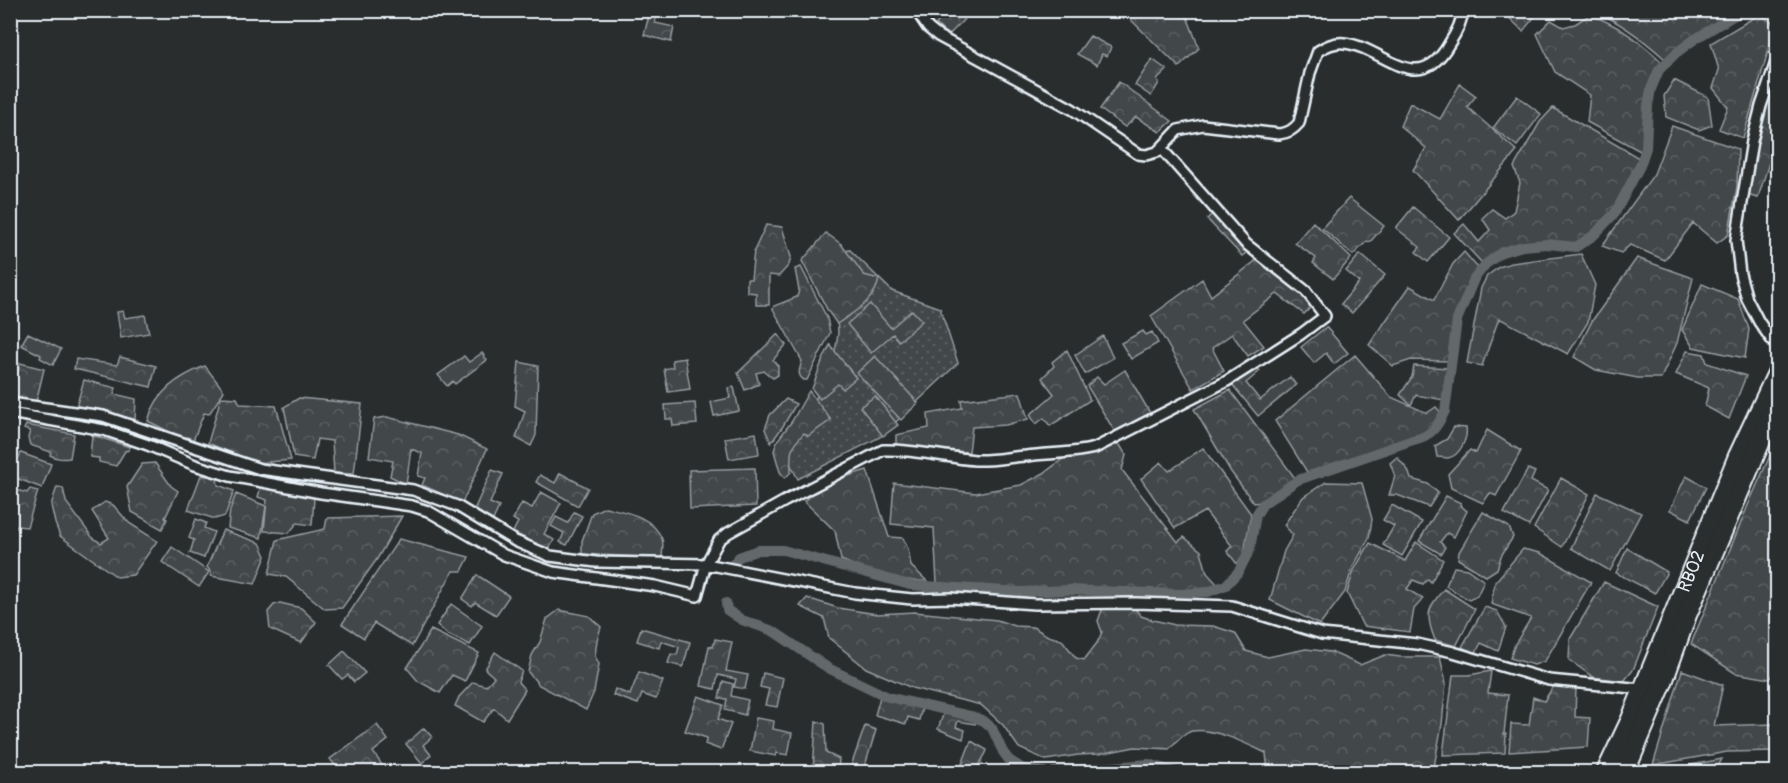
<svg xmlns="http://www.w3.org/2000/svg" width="1788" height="783" viewBox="0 0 1788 783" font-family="Pangolin,sans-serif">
<defs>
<pattern id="green-dots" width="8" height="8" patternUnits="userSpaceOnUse" patternTransform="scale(1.5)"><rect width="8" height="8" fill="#424648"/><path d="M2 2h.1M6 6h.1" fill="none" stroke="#5d6163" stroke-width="1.8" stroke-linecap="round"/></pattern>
<pattern id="forest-crowns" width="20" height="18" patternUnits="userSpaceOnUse" patternTransform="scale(1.5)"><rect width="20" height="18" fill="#424648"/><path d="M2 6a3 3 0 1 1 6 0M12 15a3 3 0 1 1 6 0" fill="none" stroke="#5d6163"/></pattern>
</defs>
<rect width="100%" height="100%" fill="#2a2d2e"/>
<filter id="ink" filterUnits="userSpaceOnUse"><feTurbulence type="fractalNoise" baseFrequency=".0167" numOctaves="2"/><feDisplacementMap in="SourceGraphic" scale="12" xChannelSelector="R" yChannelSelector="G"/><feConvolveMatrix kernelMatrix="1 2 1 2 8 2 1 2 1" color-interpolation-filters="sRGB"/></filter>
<g filter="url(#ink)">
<!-- green -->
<path fill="url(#green-dots)" stroke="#959ca0" stroke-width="1.5" d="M849,249L892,291L940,308L958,363L880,437L798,479L786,456C800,428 845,353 837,323C833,309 824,295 817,281Z
M1722,759L1715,772H1654H1655Z"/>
<!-- forest -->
<path fill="url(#forest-crowns)" stroke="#959ca0" stroke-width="1.5" d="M1540,10L1523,31L1502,11V10Z
M650,11L658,12L655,23L674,27L671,42L644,35Z
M934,11H972L948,36L936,24L942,18Z
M1134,11H1185L1199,48L1179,67L1129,18Z
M1594,11L1737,10V11L1675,49L1665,59C1644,40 1621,22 1594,11Z
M1760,14L1777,26L1773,34L1743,138L1719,129L1728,107L1713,88L1719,70L1711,43Z
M1589,15C1617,23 1642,43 1663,63C1642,83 1646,120 1645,147L1642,152L1587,122L1590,95L1555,72L1537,34L1551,20L1563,27L1575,24Z
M1090,36L1111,47L1107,56L1102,54L1097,65L1077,54Z
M1152,59L1167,70L1157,80L1159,83L1151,96L1135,85Z
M1777,64V151L1772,153L1758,198L1746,195L1762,112Z
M1674,80L1708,97L1712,125L1699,130L1666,117L1664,96Z
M1119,82L1172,121L1160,132L1136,117L1125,127L1100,109Z
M1460,84L1476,96L1467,107L1517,151L1459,220L1413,170L1426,148L1400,126L1410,103L1440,119Z
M1517,96L1541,114L1517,146L1493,128Z
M1553,108L1639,158C1625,186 1609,234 1574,243C1566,245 1555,242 1547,242C1519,242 1505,248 1482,263L1454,233L1464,224L1479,242L1490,230L1482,218L1492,209L1505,218L1514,211L1520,183L1514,167L1540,122Z
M1672,126L1738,149L1737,187L1728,235L1717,243L1693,223L1665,260L1630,245L1621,253L1602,246L1654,174Z
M1349,198L1384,226L1370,242L1367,241L1353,255L1322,228Z
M1413,207L1449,237L1428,262L1416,252L1420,247L1396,228Z
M1213,213L1250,250L1242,256L1207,219Z
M1313,222L1351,258L1333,279L1313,263L1316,258L1295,243Z
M766,225L782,227L791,257L789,265L779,276L769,275V305H756V293L747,292V279H751L754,251Z
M826,233L841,244L864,275L879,279C875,301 854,312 837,324L828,311L802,261Z
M1464,252L1478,268C1459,297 1452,327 1448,361L1411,360L1393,366L1369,345L1410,286L1434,300L1453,264Z
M1360,254L1385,275L1352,313L1341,304L1359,282L1346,271Z
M1581,254L1595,285L1588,322L1568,354L1499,318L1482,366L1467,363L1481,288L1487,276L1499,267L1512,263Z
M1637,258L1693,278L1677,343L1661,378H1638L1596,370L1574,357L1592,321Z
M1258,259L1290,284L1313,305L1304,314L1277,294L1243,320L1264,346L1248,356L1232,334L1212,348L1224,371L1193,389L1151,316L1202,279L1211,296Z
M801,267L827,318L830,333L807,380H804C796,375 800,368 802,361L773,309L774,306L797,297L799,290L795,269Z
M1702,284L1738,299L1749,329L1745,358L1693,347L1682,330Z
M870,304L891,328L912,310L922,321L899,341L893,334L871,353L847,324Z
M123,311L125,318L145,315L149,333L121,338L117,312Z
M1326,327L1348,353L1334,364L1326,353L1314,363L1301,347Z
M1143,331L1146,335L1152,332L1158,343L1131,359L1121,343Z
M28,333L61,349L53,365L40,358L41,355L21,345Z
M778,334L786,345L773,360L778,366V375L773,378L764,371L756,373L759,384L745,390L738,373Z
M1103,336L1113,358L1085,374L1075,355Z
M830,345L856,378L843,389L838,384L820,399L812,389L821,364Z
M1067,350L1090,400L1050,426L1044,418L1036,424L1030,415L1054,394L1042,378L1054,366L1052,362Z
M1687,351L1704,354L1707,363L1746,376L1729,419L1705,406L1709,388L1676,374Z
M482,353L487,360L455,384L453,381L447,386L438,375L464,356L469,362Z
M1355,355L1391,397L1427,413L1436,407L1442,414C1435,428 1428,435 1413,438L1325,469L1307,472L1275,421Z
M875,356L918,403L901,420L857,373Z
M120,357L156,366L151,387L74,369L76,359L117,365Z
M685,358L690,389L668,392L664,369L673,367L672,360Z
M519,362L538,366L536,435L531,446L516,438L525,411L515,406Z
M20,363L44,369L36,402L12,396Z
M1254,364L1260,371L1246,383L1260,400L1290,377L1296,385L1258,416L1231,383Z
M205,366L224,391L209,414L204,413L192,443L148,421C156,391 178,377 205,366Z
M1414,366L1449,368L1444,400L1416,395L1411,405L1400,395L1412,377Z
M1125,370L1150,413L1115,432L1087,386L1097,377L1104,384Z
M84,380L116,388L114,394L136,399L135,419L76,407Z
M734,387L739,411L714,416L711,402L730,398L728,388Z
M1230,390L1295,478L1262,502L1254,503L1231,472L1194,409Z
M809,391L831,420L808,436L804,433C790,448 790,451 791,472L785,478L780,472L774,451L777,441L792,421Z
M1020,393L1028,419L1006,425L972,427L969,452L896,447V435L929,428L928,414L962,408L961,400Z
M875,396L898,425L883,436L860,407Z
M221,397L237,398L240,404L276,406L291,460L256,463L208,443Z
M299,398L362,404L354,474L334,473L332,441L317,439L313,460L294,457L284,407Z
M786,399L796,404L783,426L771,443L765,429L770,415Z
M695,403L697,424L673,426L672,419H666L665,405Z
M387,417L458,435L487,449L462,503L422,485L425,478L418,476L422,453L411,449L406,484L390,476L393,461L369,457L374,419Z
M26,425L74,434L70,458C62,459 57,459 50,455L51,452L30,445L28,438L30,431L24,429Z
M1454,427L1466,428C1468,438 1460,456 1448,458C1445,458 1441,457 1437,457L1435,446L1447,439Z
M1487,430L1521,451L1496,496L1490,493L1483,503L1451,488L1448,474L1470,450L1476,453Z
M756,433L759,454L729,459L725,438Z
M92,435L130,447L129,450L125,451L116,466L99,462V458L90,457Z
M1117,440L1126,455L1122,470L1178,542L1184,537L1201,551L1207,573L1218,585L1207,590L1180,591L1068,588L1021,589L937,583L934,528L891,524L894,483L976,493L1021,485L1044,473L1064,458L1092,453Z
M1777,440L1778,668L1770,679L1735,673L1691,644L1749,503Z
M1203,448L1251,514L1244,553L1237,564L1227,551L1232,546L1205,511L1175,528L1141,479L1161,462L1169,471Z
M21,453L51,464L42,488L11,476L14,468L11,467V459L17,461Z
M1397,457L1408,470L1411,479L1428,484L1438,493L1429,507L1397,495H1389L1395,476L1390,463Z
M155,463L171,486L178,491L165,518L167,519L162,529L132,512L127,487L142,464Z
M755,468L756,506L690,509L689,470Z
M1528,469L1535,472L1531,481L1548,490L1529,526L1504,513Z
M492,470L503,474L490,503L499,507L493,520L473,512Z
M867,470L889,537L903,538L908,549L911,566L927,581C897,582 868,572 841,560L835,531L804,501C824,485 843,477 867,470Z
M560,473L588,488L578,506L536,482L540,475L555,483Z
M201,475L217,478L218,485L234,491L225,516L215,519L188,510Z
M1686,476L1706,487L1690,520L1670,510Z
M1561,478L1589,494L1562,547L1534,528Z
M1326,482L1362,483L1372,519L1369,538L1352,569L1345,592L1320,625L1270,600L1284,551L1293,535L1284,525L1303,497Z
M261,486L314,498L312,525L297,523L289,533L264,531L267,500L258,497Z
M57,487L63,488L66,502L92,537L101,543L109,538L92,511L105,502L113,505L129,523L157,541L133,575L117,577L60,536L55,523L51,505Z
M13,489L27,493L30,489L38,491L27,527L17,526L13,534L11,533V498Z
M541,492L561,503L544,534L554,540L548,551L513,532L518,522L513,519L522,503L532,508Z
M1597,493L1641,513L1610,571L1571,548Z
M236,494L266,506L261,538L228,528L230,510Z
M1446,496L1461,503L1460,505L1467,511L1454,537L1447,533L1440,542L1445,547L1441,554L1419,541Z
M1392,505L1422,522L1402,556L1383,545L1394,526L1383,520Z
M605,507C626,512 653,516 662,539C664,544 662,553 662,558L582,554V541L592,513Z
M574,512L582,516L567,545L560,542L564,533L551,526L556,517L568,523Z
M1483,512L1509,527L1513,537L1501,556L1497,569L1486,576L1458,559L1459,552Z
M402,516L377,559L342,608L325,609L286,577L269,574L277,540L325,529L327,518Z
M196,519L206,523L204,528L214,532L204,558L190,553L194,540L189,538Z
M223,530L260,543L266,556L255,584L211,576V572L207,567Z
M399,539L469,557L462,571H453L412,646L374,623L364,638L342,624Z
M1416,542L1443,560L1431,582L1428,579L1423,584L1413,580L1407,589L1423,599L1414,609L1410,632L1363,626L1347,593L1354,570L1370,543L1405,561Z
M172,547L209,572L199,587L162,562Z
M1627,548L1667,572L1655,593L1616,573Z
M1523,549L1540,553L1591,582L1545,661L1534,665L1510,658L1515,644L1531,618L1491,604L1495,582Z
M1454,567L1467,569L1484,581L1477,596L1469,600L1446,586Z
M477,575L509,596L496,615L475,602L472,606L462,599Z
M1604,582L1658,607L1633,670L1624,681L1593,677L1569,660L1570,639Z
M1444,589L1475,609L1456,646L1435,640C1425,615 1427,608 1444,589Z
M807,598L838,608L877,614L915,612L997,620L1015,626L1033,627L1048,636L1062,640L1076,658L1084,660L1097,643L1102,632L1098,621L1103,607L1125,605L1134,608L1141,616L1153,620L1175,625L1213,626L1235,633L1246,651L1268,657L1306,649L1331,652L1360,665L1385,655L1400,657H1440L1446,683L1442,724L1433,772H1334L1320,766L1316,772H1268L1266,753C1247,744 1213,727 1192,731C1183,733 1175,743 1169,749L1135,747L1099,754L1078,755L1046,760L1019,748L1003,725L981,705L912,688L866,668L829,638L824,618L800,606Z
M280,603L301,608L316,622L301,643L270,629L268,612L274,605Z
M451,604L482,626L470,645L447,634L437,625Z
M1485,607L1497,611L1506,627L1498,651L1481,643L1475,654L1462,647Z
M559,610L589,616L601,627L597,640L595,656L599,664L594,692L586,710L539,685L528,672L532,655L540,642L547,619Z
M641,628L690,642L683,667L668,663L671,654L677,655L679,647L661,641L659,648L637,641Z
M431,630L479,653L465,681L452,675L440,693L418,681L407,668Z
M715,639L732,642L726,671L748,675L745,689L734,687L736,679L718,675L715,689L701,686L709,646L713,647Z
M344,651L365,673L354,682L348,675L342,679L329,665Z
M495,652L522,671L518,682L525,690L507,719L494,708L483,722L455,706L459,697L473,682L486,686L494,677L485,669Z
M1682,670L1723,685L1714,726L1777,724V751L1727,752L1653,765Z
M1491,671L1488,693L1508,695L1504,734H1506L1505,753L1443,755L1453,675H1469Z
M639,672L663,681L656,699L642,694L638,704L613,695L615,689L630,695Z
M763,673L783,678L777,707L765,705L769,689L760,687Z
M723,681L733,684L731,696L748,700L745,715L725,710L727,699L719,698Z
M1555,684L1576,687L1575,717L1590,718L1588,747L1509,752L1511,724L1529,725L1533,697L1544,701Z
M698,696L723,705L718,719L731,724L721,750L705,744L707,738L685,731Z
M880,697L922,708L919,720L908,717L906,724L875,715Z
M944,712L977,720L975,724L958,721L956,727L965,730L963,739L938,729Z
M756,718L774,721L773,729L792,733L788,755L777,753L776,756L750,751Z
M816,721L825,724L826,753L839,759L838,772H813Z
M377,725L388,740L373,752L386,771L340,772L330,759Z
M865,726L876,730L864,769L870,772H849Z
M424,728L432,737L423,745L431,755L422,763L406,744Z
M971,741L987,750L986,753L975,772H959Z"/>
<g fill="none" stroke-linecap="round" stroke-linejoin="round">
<!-- canal -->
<path stroke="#63686b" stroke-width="10" d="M731,566L739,557L758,550H783L910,585L1021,592L1068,590L1180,594L1208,592L1226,585L1239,571L1250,549L1256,515L1263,504L1298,480L1413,440C1432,436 1437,427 1445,411L1457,320L1474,279L1486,264L1502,252L1523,246L1547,244L1576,247L1594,235L1615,213L1640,166L1646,148L1648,106L1651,89L1659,70L1676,53L1695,39L1743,10
M726,603L727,610L742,620L773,631L828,668L888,697L971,716L984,721L992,728L1003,752L1009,760L1023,769L1044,772
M1054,772L1149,764L1175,772"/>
<!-- street casing -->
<g stroke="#e8f1f8" stroke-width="14">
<path id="street" d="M916,10L928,28L938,36L1072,109L1138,154L1146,155L1157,152L1161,148
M1463,10C1462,21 1455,35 1449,44C1417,99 1384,47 1344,43C1334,42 1326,46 1318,51L1310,73L1299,123C1293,130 1288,133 1279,134L1203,125L1178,130L1161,148L1246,244L1306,291L1325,316L1301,334L1227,381L1095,448C1072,454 1049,453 1026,456C1009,457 992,461 975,460C944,457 914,449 883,450L785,501L728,533L719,540L706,564L855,593L912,599L951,598L1035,604L1136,603L1232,606L1322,634L1417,644L1453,652L1549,680L1643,689
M1778,56L1761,106L1752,141L1736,240L1740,274L1747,299L1759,322L1778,349
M10,403L103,416L260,469L413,490L457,506L515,541L550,556L596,562L706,564L697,596L655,586L553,572L504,555L428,511L412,506L321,493L230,476L195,465L148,445L104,430L10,413"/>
</g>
<!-- highway casing -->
<g stroke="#e8f1f8" stroke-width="22">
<g id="highway">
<path id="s1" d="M1606,772L1631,719L1738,456L1778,371"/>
<path d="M1625,772L1663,682L1687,615L1778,401"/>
</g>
</g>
<!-- street -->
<use href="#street" stroke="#2a2d2e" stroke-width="9"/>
<!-- highway -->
<use href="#highway" stroke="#2a2d2e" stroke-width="18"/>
</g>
</g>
<g text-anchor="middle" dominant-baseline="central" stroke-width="4.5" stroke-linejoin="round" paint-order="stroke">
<!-- street labels -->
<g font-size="18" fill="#e8f1f8" stroke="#2a2d2e">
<text stroke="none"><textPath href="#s1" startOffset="218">RB02</textPath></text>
</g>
</g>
<!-- margin -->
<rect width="1788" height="783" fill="none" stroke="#2a2d2e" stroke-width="36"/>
<rect x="18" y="18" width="1752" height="747" fill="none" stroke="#e8f1f8" stroke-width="2" filter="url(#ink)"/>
</svg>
